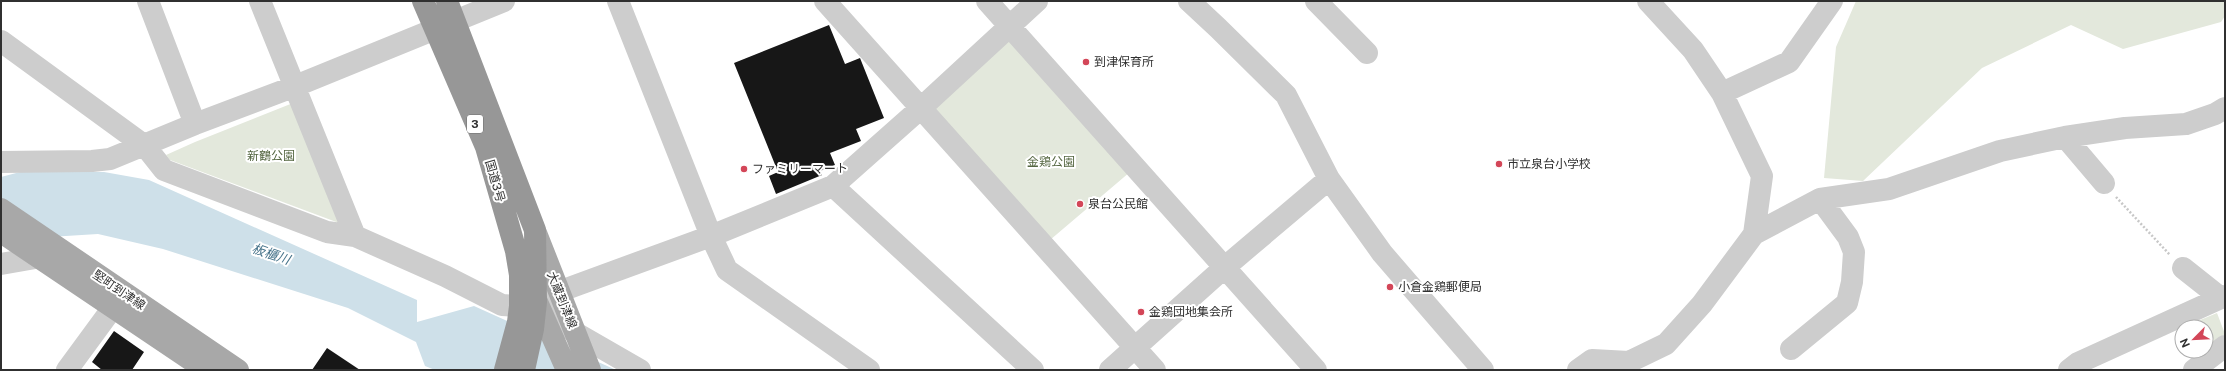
<svg xmlns="http://www.w3.org/2000/svg" width="2226" height="371" viewBox="0 0 2226 371" font-family="'Public Sans','Noto Sans JP',sans-serif">
<rect width="100%" height="100%" fill="#fff"/>
<!-- green -->
<path fill="#e3e8dc" d="M1856,1H2225V16L2221,22L2123,49L2071,25L1982,68L1863,181L1824,178L1836,47Z
M1009,39L1130,172L1050,240L933,108Z
M293,103L339,223L170,160L166,155L195,142Z
M2217,313L2225,334L2206,350V327H2195L2193,323Z"/>
<!-- water -->
<path fill="#cee0e9" d="M20,172H104L149,180L417,300V322L474,306L616,370H435L425,366L416,342L348,308L163,249L98,234L1,240V177Z"/>
<!-- building -->
<path fill="#171717" d="M829,25L845,64L860,58L884,118L856,129L861,141L830,153L835,165L820,171L822,175L776,194L769,176L778,172L734,63Z
M114,331L144,352L132,370H102L92,362Z
M327,348L360,370H312Z"/>
<g fill="none" stroke-linecap="round" stroke-linejoin="round">
<!-- path -->
<path stroke="#c7c7c7" stroke-width="2.5" stroke-dasharray="2 2" stroke-linecap="butt" d="M2116,197L2170,255"/>
<!-- minor -->
<path stroke="#cdcdcd" stroke-width="22" d="M148,1L195,124
M260,1L355,236
M618,1L711,236L727,270L869,370
M825,1L1155,370
M987,1L1316,370
M1189,1L1218,28L1286,95L1329,179L1382,253L1483,370
M1316,1L1367,53
M1648,1L1693,50L1722,93L1762,176L1754,234
M1,41L145,146L164,170L327,232L355,236L445,276L502,305L520,306L536,302L558,292L711,236L833,186L921,108L1037,1
M1722,93L1789,62L1832,1
M2065,137L2104,183
M1,162L92,161L110,159L195,124L293,87L504,1
M833,186L1033,370
M1,264L41,257L51,250
M2183,268L2221,298
M536,302L574,332L640,370
M1791,349L1847,303L1852,282L1854,252L1848,237L1820,199
M67,370L114,306L122,292
M1110,370L1225,267L1329,179
M1578,370L1592,360L1629,362L1666,344L1702,304L1754,234L1820,199L1889,189L2000,151L2065,137L2125,128L2186,124L2215,114L2225,108
M2069,370L2078,363L2225,296
M2194,370L2225,346"/>
<!-- major -->
<path stroke="#a8a8a8" stroke-width="22" d="M1,209L238,370
M1,232L206,370
M536,233L590,370
M533,293L567,370"/>
<!-- highway -->
<path stroke="#979797" stroke-width="22" d="M423,1L486,147L516,251L520,275V306L518,322L505,370
M447,1L535,230L536,302L533,329L524,370"/>
</g>
<!-- markers -->
<g fill="#d34658" stroke="#fff" stroke-width="1.5">
<circle cx="1086" cy="62" r="4"/>
<circle cx="1499" cy="164" r="4"/>
<circle cx="744" cy="169" r="4"/>
<circle cx="1080" cy="204" r="4"/>
<circle cx="1390" cy="287" r="4"/>
<circle cx="1141" cy="312" r="4"/>
</g>
<g text-anchor="middle" dominant-baseline="central" stroke-width="4" stroke-linejoin="round" paint-order="stroke">
<!-- shield labels -->
<rect fill="#fff" stroke="#6e6e6e" stroke-width="1" x="467" y="115" width="16" height="18" rx="3"/>
<g font-size="11" font-weight="bold" fill="#303030">
<text x="475" y="124">3</text>
</g>
<!-- poi labels -->
<g font-size="12" fill="#303030" stroke="#fff" text-anchor="start">
<text x="1094" y="62">到津保育所</text>
<text x="1507" y="164">市立泉台小学校</text>
<text x="752" y="169">ファミリーマート</text>
<text x="1088" y="204">泉台公民館</text>
<text x="1398" y="287">小倉金鶏郵便局</text>
<text x="1149" y="312">金鶏団地集会所</text>
</g>
<!-- park labels -->
<g font-size="12" fill="#556742" stroke="#fff">
<text x="271" y="156">新鶴公園</text>
<text x="1051" y="162">金鶏公園</text>
</g>
<!-- street labels -->
<g font-size="12" fill="#303030" stroke="#fff">
<text transform="translate(495 181) rotate(74)">国道3号</text>
<text transform="translate(119 290) rotate(34)">堅町到津線</text>
<text transform="translate(562 300) rotate(68)">大蔵到津線</text>
</g>
<!-- water labels -->
<g font-size="13" font-style="italic" fill="#46738a" stroke="#fff">
<text transform="translate(271 254) rotate(19)">板櫃川</text>
</g>
</g>
<!-- border -->
<rect width="2226" height="371" fill="none" stroke="#303030" stroke-width="4"/>
<!-- north arrow -->
<g transform="translate(2194 339) rotate(246)"><circle r="19" fill="#ffffff" stroke="#acacac"/>
<path d="M0-3L7 15L0 10L-7 15Z" fill="#d34658"/>
<text y="-6" font-size="11" font-weight="bold" text-anchor="middle" fill="#303030">N</text>
</g>
</svg>
